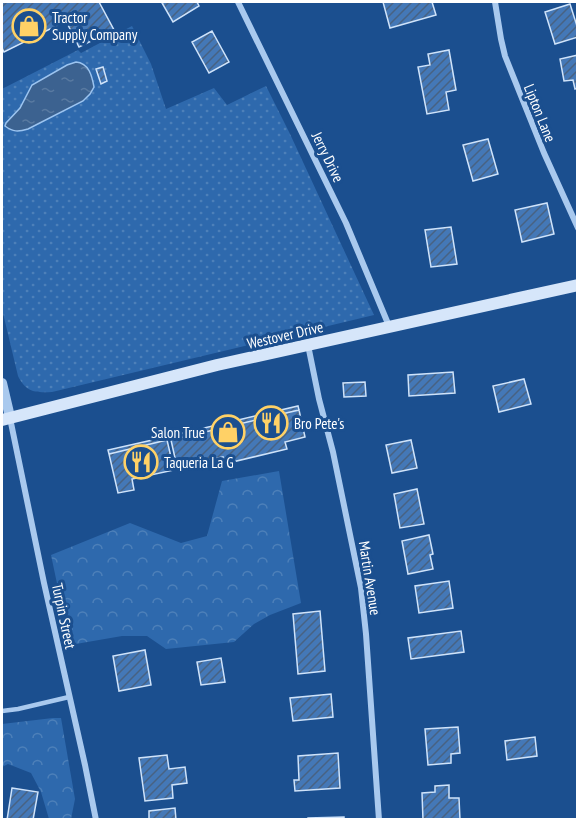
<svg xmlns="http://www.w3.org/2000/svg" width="579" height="821" viewBox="0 0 579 821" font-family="'PT Sans Narrow',sans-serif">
<defs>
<pattern id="grass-dots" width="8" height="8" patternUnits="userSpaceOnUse" patternTransform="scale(1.5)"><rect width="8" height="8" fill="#2e69ad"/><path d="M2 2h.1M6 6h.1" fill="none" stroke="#4d80b9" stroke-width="1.8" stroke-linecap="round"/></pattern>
<pattern id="forest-crowns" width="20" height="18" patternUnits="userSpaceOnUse" patternTransform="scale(1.5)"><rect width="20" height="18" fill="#2e69ad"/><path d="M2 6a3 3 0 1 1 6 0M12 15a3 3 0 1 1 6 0" fill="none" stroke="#4d80b9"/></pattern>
<pattern id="water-ripples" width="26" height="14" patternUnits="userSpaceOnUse" patternTransform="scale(1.5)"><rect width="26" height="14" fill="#3c6290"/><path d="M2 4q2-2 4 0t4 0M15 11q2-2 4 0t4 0" fill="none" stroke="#597aa1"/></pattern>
<pattern id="building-hatch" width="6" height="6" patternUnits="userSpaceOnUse" patternTransform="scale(1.5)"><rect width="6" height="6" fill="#4478b7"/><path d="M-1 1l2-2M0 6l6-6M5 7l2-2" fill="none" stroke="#486282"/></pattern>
</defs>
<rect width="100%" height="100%" fill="#1b4f8f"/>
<!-- grass -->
<path fill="url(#grass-dots)" d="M132,26L151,64L166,109L214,88L227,105L266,86L290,134L374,315L52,392C35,393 26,392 18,376L2,309V89L78,50L81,53Z"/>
<!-- forest -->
<path fill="url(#forest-crowns)" d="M279,471L301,603L270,615L254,624L234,642L166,649L147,636H122L70,645L51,555L130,523L181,543L207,536L222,481Z
M53,718H61L75,799L71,819H49L41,792L31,773L8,764L2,767V724Z"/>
<!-- water -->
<path fill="url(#water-ripples)" stroke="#9cc4f0" stroke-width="1.5" d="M76,62C89,63 92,76 94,87L90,94L83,101L28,129C18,132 13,132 5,126L6,123L20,108L32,85L67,65Z"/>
<!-- building -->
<path fill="url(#building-hatch)" stroke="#cfe3fa" stroke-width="1.5" d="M2,2H99L114,30L79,47L66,21L4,52L2,48Z
M165,2H197L199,6L173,22L162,3Z
M383,2H432L436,15L390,28Z
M570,4L578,29V37L555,44L545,12Z
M212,31L229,62L209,73L192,42Z
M449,50L456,90L446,92L449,110L427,114L418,67L430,65L428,54Z
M578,55V88L575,89L573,80L564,81L560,59Z
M103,67L107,81L101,84L96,69Z
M488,139L498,174L473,181L463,145Z
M547,203L554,234L522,242L515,210Z
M451,227L457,264L431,267L425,230Z
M453,372L455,393L409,396L408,375Z
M524,379L531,404L499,412L493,386Z
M365,382L366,396L344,397L343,383Z
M298,406L299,410L171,440L170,436Z
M299,410L305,437L285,442L287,449L224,464L223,457L177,467L171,440Z
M166,437L167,440L109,454L108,450Z
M167,440L174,470L132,479L134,490L118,493L109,454Z
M411,440L417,468L392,473L386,445Z
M417,489L424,524L400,528L394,494Z
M429,535L433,554L430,555L433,569L408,574L402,541Z
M449,581L453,608L419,613L415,586Z
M320,611L325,671L298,674L293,614Z
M461,631L464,652L411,659L408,638Z
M145,650L151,685L119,691L113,656Z
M221,658L225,682L201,685L197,662Z
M331,694L333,717L293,721L290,698Z
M458,727L460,753L451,754V763L428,765L425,729Z
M535,737L537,756L507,760L505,741Z
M338,753L340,788L295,791L294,780H299L298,756Z
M167,755L169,769L185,767L187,783L172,785L173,798L145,801L139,758Z
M449,785V798H459L460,820H423L422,793L435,792V786Z
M12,788L38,792L33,820H7Z
M175,808L176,820H149V811Z
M344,817V820H308V818Z"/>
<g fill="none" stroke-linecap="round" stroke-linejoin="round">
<!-- service -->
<path stroke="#a9c9ee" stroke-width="4.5" d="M2,711L18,709L69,697"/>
<!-- minor -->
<path stroke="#a9c9ee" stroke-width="6" d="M238,2L346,223L389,326
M495,2L501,39L505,56L544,153L578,228
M308,345L319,399L333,452L361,588L366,634L379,820
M10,418L44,583L85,765L96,820"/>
<!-- tertiary -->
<path stroke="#a9c9ee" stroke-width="10" d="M2,383L10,417"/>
<!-- secondary -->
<path stroke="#d6e6fa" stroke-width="12" d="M2,420L217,365L578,285"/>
</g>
<!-- icons -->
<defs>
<g id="shop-ring" transform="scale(1.725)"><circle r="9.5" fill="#1b4f8f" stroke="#ffd166" stroke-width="1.5"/><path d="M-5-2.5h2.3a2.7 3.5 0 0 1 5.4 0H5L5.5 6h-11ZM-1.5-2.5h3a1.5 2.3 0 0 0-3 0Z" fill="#ffd166"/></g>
<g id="restaurant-ring" transform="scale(1.725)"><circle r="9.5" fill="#1b4f8f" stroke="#ffd166" stroke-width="1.5"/><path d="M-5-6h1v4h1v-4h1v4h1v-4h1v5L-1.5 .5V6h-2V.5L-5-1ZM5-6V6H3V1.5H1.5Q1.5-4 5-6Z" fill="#ffd166"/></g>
</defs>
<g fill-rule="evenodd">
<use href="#shop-ring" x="29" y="26"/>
<use href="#restaurant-ring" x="271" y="423"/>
<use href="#shop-ring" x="228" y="432"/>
<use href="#restaurant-ring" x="141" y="462"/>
</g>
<g text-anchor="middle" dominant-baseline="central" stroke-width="6" stroke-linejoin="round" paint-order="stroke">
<!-- poi labels -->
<g font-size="15" fill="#fff" stroke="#1b4f8f" text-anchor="start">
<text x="52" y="17">Tractor<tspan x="52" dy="17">Supply Company</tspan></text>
<text x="294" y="423">Bro Pete's</text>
<text x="205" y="432" text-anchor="end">Salon True</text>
<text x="164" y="462">Taqueria La G</text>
</g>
<!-- street labels -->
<g font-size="15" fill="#fff" stroke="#1b4f8f">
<text transform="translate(540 113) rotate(68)">Lipton Lane</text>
<text transform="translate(328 157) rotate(64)">Jerry Drive</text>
<text transform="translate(285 335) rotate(-13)">Westover Drive</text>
<text transform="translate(370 578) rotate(81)">Martin Avenue</text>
<text transform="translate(64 616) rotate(78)">Turpin Street</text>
</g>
</g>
<!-- border -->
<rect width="579" height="821" fill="none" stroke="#ffffff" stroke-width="6"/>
</svg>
